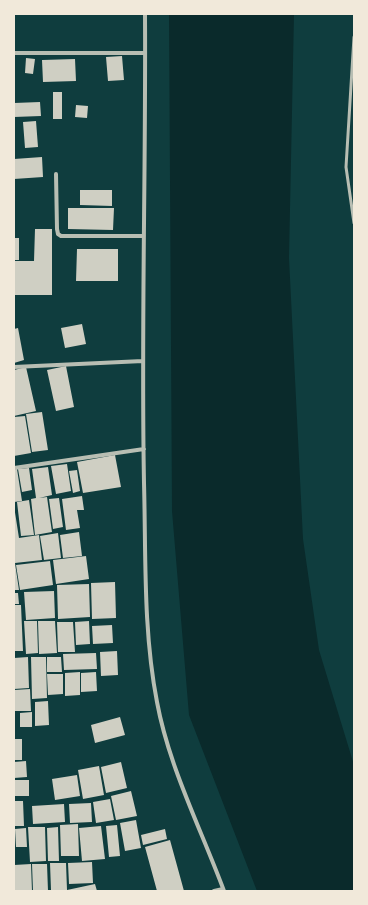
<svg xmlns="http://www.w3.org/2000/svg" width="368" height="905" viewBox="0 0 368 905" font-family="'Playfair Display',serif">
<rect width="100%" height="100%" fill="#0f3d3e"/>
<!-- water -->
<path fill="#0a2a2b" d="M169,14H294L289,258L303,539L319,650L354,765V891H257L189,715L172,511Z"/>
<!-- building -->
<path fill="#cfcfc3" d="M122,56L124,80L108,81L106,57Z
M26,58L35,59L33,74L25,73Z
M75,59L76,81L43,82L42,60Z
M53,92H62V119H53Z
M40,102L41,116L14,117V103Z
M76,105L88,106L87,118L75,117Z
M36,121L38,147L25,148L23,122Z
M42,157L43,177L14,179V159Z
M80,190H112V206L80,205Z
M68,208H114L113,230L68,229Z
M35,229H52V295H14V261H34Z
M14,238H19V260H14Z
M77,249H118V281H76Z
M82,324L86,344L65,348L61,328Z
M18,328L24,360L14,363V329Z
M66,366L74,407L56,411L47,370Z
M26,367L36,411L14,416V370Z
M42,412L48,450L32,452L26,414Z
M25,416L31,453L14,456V417Z
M115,455L121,487L83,493L77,462Z
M67,464L71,491L56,494L51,466Z
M48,467L52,495L39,498L47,497L52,532L35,535L31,499L36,498L32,469Z
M29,468L32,490L22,492L18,469Z
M14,469H17L22,501L14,502Z
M77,470L80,491L73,493L69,471Z
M82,496L84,510H77L80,528L66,530L62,499Z
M59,498L63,527L53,529L49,499Z
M29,500L34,535L21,536L17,502Z
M14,506L19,538L39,535L42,560L15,563L19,590H14Z
M79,532L82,556L63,558L60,535Z
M58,533L61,558L44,560L40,536Z
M86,556L89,579L56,584L53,560Z
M50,561L53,585L20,590L16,565Z
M115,582L116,618L92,619L91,583Z
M89,584L90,617L58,619L57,585Z
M54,591L55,618L26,620L24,592Z
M14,593H18L19,604H14Z
M14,605H21L23,651H14Z
M24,621H37L38,653L26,654Z
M38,621H55L57,653L39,654Z
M89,621L90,644L76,645L75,622Z
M57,622H73L75,652H58Z
M112,625L113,643L93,644L92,626Z
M117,651L118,675L101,676L100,652Z
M96,653L97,669L64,670L63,654Z
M28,657L29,688L14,689V658Z
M31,657H46L47,698L32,699Z
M47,657H61L62,672H47Z
M80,672V695L65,696V673Z
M96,672L97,691L81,692V673Z
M47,674H63V694L48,695Z
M30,689L31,711H14V690Z
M48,701L49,725L35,726V702Z
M32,712V727H20V713Z
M120,717L125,735L95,743L91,725Z
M14,739H22V760H14Z
M26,761L27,777L14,778V762Z
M121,762L127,788L106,793L101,767Z
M99,766L104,795L83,799L78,770Z
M77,775L80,796L55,800L52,779Z
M14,780H29V796H14Z
M131,791L137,816L116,820L111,796Z
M110,799L114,820L96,823L93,802Z
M14,801H23L24,826H14Z
M91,803L92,822L70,823L69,804Z
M64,804L65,822L33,824L32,806Z
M136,820L141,848L125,851L120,823Z
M78,824L79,856H61L60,825Z
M117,825L120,856L109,857L106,826Z
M101,826L105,859L82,861L79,828Z
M28,827H45L46,861L30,862Z
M58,827L59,861H48L47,828Z
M26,828L27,847H16L15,829Z
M165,829L167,839L143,845L141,835Z
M170,840L184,891H157L145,847Z
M92,862L93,883L69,884L68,863Z
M50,863H66L67,890H51Z
M31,864L32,891H14V865Z
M32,864H47L48,891H33Z
M95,884L97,891H67V890Z"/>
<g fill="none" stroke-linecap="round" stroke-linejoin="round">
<!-- service -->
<path stroke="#b8beb3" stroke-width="3" d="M354,37L346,167L354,223"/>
<!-- minor -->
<path stroke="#b8beb3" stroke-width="4" d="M145,14C146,170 141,327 144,483C146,556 143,630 157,702C169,767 201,829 224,891
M14,53H145
M56,174L57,229L58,234L61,236H144
M14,367L143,361
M14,468L144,449
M214,891L223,889"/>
</g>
<!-- border -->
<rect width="368" height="905" fill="none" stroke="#f1e9da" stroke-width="30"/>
</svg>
